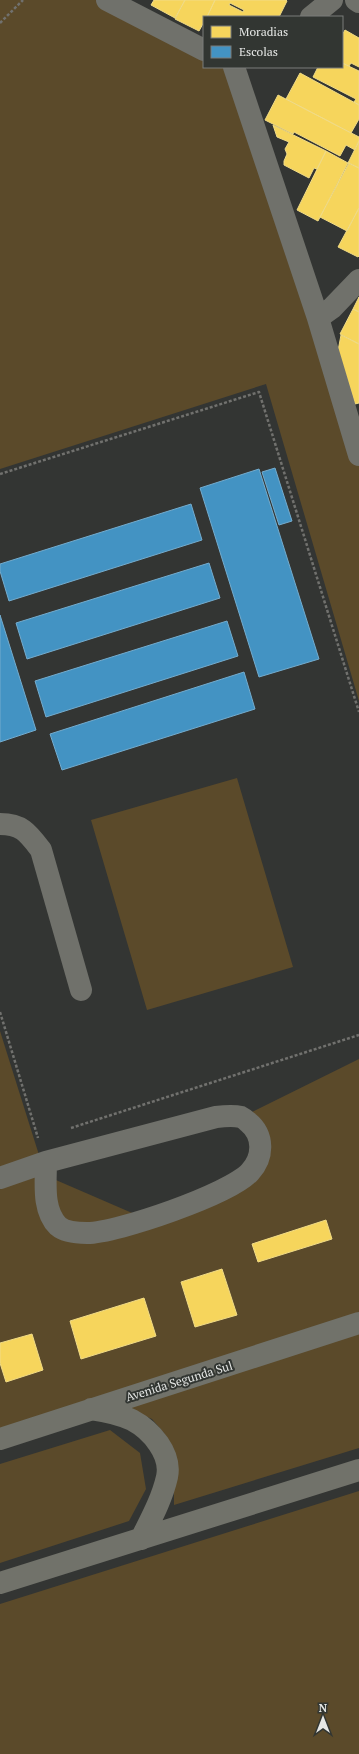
<svg xmlns="http://www.w3.org/2000/svg" width="359" height="1754" viewBox="0 0 359 1754" font-family="'PT Serif',serif">
<rect width="100%" height="100%" fill="#333533"/>
<!-- green -->
<path fill="#5b4a2a" d="M0,0H113L204,50V67H234L359,455V701L266,384L0,469Z
M237,778L293,967L147,1010L91,820Z
M0,1031L39,1155L0,1167Z
M359,1059V1325L0,1439V1184L42,1174L146,1219L257,1163L242,1117Z
M359,1330V1448L174,1505V1454L164,1433L152,1419L119,1405Z
M110,1430L140,1453L146,1489L129,1521L0,1563V1464Z
M359,1491V1754H0V1604Z"/>
<!-- homes -->
<path fill="#f6d55c" stroke="#f1db85" fill-rule="evenodd" d="M154,0H185L175,18L151,5Z
M185,0H215L207,17H204V22L199,31L175,19Z
M215,0H286L287,1L279,17H207ZM230,3L244,10L243,12L229,5Z
M345,30L359,38V67L351,63L349,66L342,63V35Z
M342,63L359,71V105L354,102L356,99L313,77L318,67H342Z
M300,73L359,105V119L351,133L286,99Z
M278,95L359,137V141L355,150L346,145L340,156L294,132L293,134L265,120Z
M273,125L326,151L317,169L314,168L309,178L284,165V161L287,154L285,149L289,142L277,137Z
M359,141V168L348,163Z
M326,151L348,163L318,221L297,210Z
M349,163L359,168V208L347,231L320,217Z
M359,208V256L358,257L338,247Z
M359,297V312L353,309Z
M353,309L359,312V344L340,334Z
M341,335L359,344V403L355,404L338,351Z
M326,1220L332,1239L258,1262L252,1244Z
M222,1269L237,1315L195,1327L181,1282Z
M144,1298L156,1336L81,1359L70,1321Z
M32,1334L43,1370L6,1382L0,1363V1343Z"/>
<!-- schools -->
<path fill="#4393c3" stroke="#74acce" d="M275,468L292,521L279,525L262,472Z
M259,469L319,659L259,677L200,488Z
M191,504L202,540L9,601L0,571V564Z
M209,563L220,598L27,659L16,623Z
M0,615L36,730L0,742Z
M227,621L238,656L46,717L35,681Z
M244,672L255,709L62,770L50,734Z"/>
<g fill="none" stroke-linecap="round" stroke-linejoin="round">
<!-- path -->
<path stroke="#71716e" stroke-width="2.5" stroke-dasharray="3 2" stroke-linecap="butt" d="M0,23L23,0
M0,474L259,392L359,712
M0,1012L38,1138
M71,1128L359,1035"/>
<!-- minor -->
<path stroke="#70716b" stroke-width="22" d="M107,0L204,50
M356,0L359,2
M311,17L332,0
M234,67L318,318L359,455
M318,318L332,308L359,280
M0,824C22,824 28,833 41,850L81,990
M0,1178L46,1162L216,1117C224,1116 233,1115 241,1117C243,1118 246,1120 248,1122C264,1135 264,1157 250,1172C230,1194 117,1233 87,1233C77,1233 65,1232 58,1226C42,1210 46,1182 46,1162"/>
<!-- major -->
<path stroke="#71726a" stroke-width="22" d="M91,1409C105,1411 120,1414 132,1420C151,1430 172,1454 167,1477C162,1499 151,1519 141,1539
M0,1439L359,1323
M0,1583L359,1470"/>
</g>
<g text-anchor="middle" dominant-baseline="central" stroke-width="4" stroke-linejoin="round" paint-order="stroke">
<!-- street labels -->
<g font-size="12" fill="#e6e8e6" stroke="#323632">
<text transform="translate(179 1381) rotate(-17)">Avenida Segunda Sul</text>
</g>
</g>
<!-- legend -->
<rect x="203" y="16" width="140" height="52" fill="#323632" stroke="#7a7d7a"/>
<rect x="211" y="26" width="20" height="12" fill="#f6d55c" stroke="#7a7d7a"/>
<text x="239" y="36" font-size="12" fill="#e6e8e6">Moradias</text>
<rect x="211" y="46" width="20" height="12" fill="#4393c3" stroke="#7a7d7a"/>
<text x="239" y="56" font-size="12" fill="#e6e8e6">Escolas</text>
<!-- north arrow -->
<g transform="translate(323 1718)" stroke="#323632" stroke-width="3" paint-order="stroke">
<path d="M0-3L7 15L0 10L-7 15Z" fill="#e6e8e6"/>
<text y="-6" font-size="11" font-weight="bold" text-anchor="middle" fill="#e6e8e6">N</text>
</g>
</svg>
